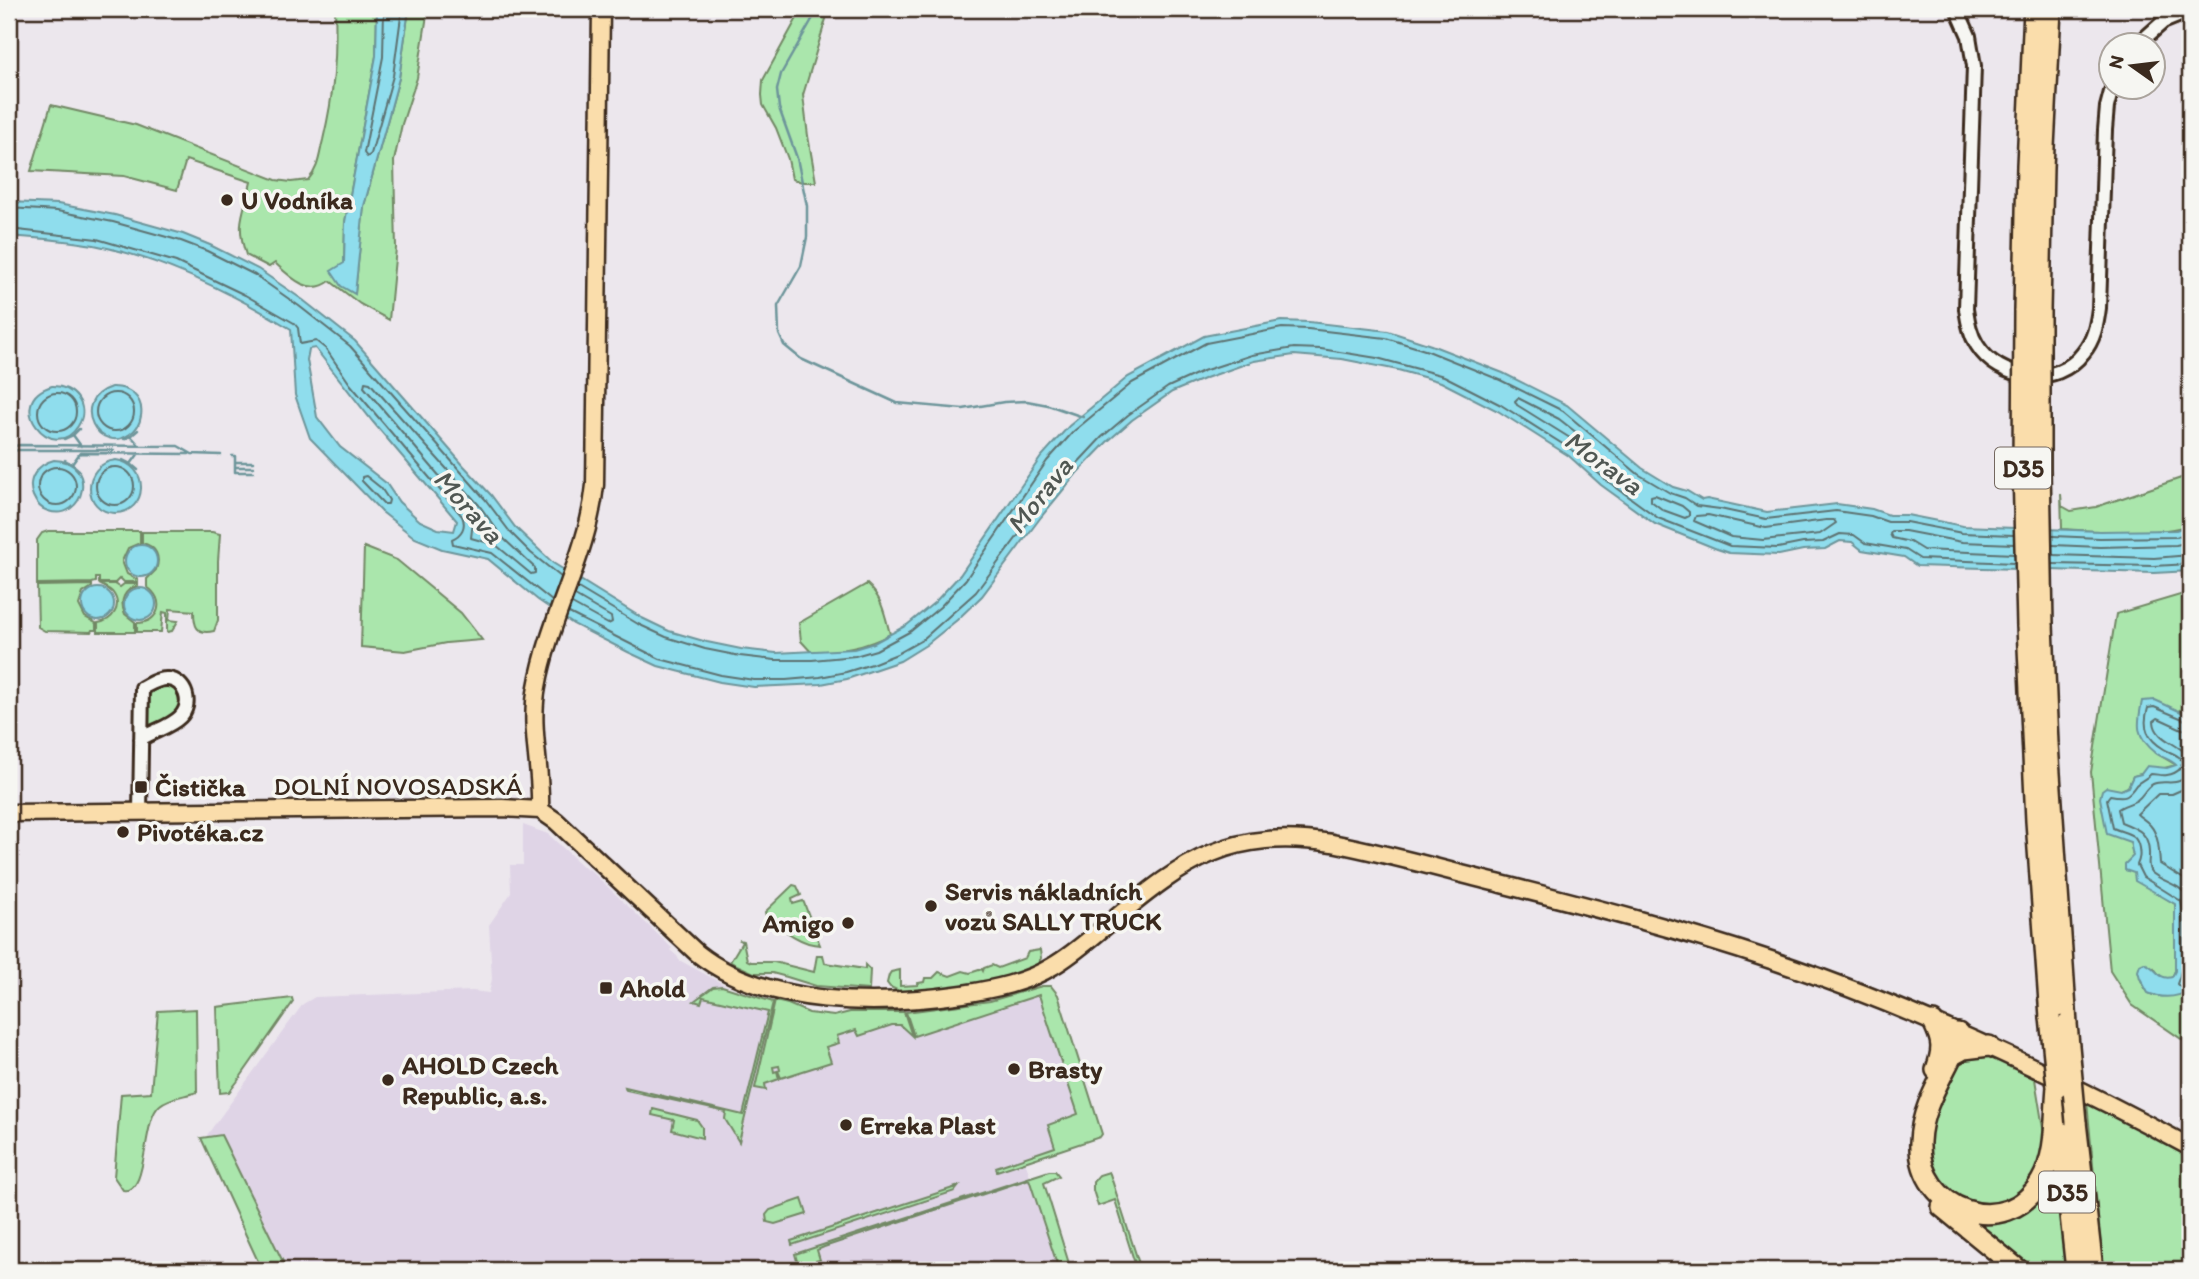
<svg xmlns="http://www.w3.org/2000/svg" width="2199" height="1279" viewBox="0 0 2199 1279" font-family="Itim,sans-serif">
<rect width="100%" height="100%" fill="#ece7ed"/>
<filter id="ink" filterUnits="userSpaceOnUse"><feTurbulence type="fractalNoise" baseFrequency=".0143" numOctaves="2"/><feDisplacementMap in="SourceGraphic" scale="14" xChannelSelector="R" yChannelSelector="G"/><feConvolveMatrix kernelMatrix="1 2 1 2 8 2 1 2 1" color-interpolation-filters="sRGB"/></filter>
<g filter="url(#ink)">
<!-- built -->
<path fill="#dfd4e6" d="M523,825L548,834L587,870L589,869L672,948L670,950L677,956L679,960L734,990L749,996L788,1006L807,1014L834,1018L945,1010L1042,990L1091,1140L1025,1161L1061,1270H275L207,1139V1135L303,1004L315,997L473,991L489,993L492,979L489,925L511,893L510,865H523Z"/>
<!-- green -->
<path fill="#aae6ac" stroke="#728865" stroke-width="2" d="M335,9H377L376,56L345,222L344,264L355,293L364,206L399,78L409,9H428L417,78L402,124L394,161L396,248L389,320L360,304L330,281C310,297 290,277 275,263L269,267L246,255C235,222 244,213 251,182L186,160L177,190L124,176L31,171L51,105L136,125L276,180L291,182L308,180C319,168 319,155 323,140C334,94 337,56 335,9Z
M802,9H829L803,95L808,136L816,182H802L792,179L788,159L776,128L763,105L762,95L763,80Z
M2190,475V525C2157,536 2098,531 2062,529L2061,494L2062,506L2071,511L2096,507Z
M48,531H140V543L128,548L122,561L127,574L138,580V582H124L120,578L115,583H99V578H96V582L92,583L37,584V540L42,533Z
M142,532H212L220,534L218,561V620L214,631C196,635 194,626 194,611L170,609L169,620L178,621L172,631L167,632V613L163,612L161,632H137V623C160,623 166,599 147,587V579L156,570C161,557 156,546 142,543Z
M364,547L397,560L461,613L482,640L446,643L405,651L361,647Z
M99,584H115L120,587L124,584H138V586C124,589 119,601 125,614L135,622V632H98V623C112,621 123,607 113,593C110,589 103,586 99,584Z
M867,584C882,597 885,615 890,634C865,648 840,651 812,653L801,641L799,623Z
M92,585V587L83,593L79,605L85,617L96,623V630H92L91,632L45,631L38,627L37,586Z
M2190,592V716L2180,710L2156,753L2176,765L2133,776L2128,787L2121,790L2133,856L2135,873L2156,892L2175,904V971L2172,978C2162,980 2159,975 2154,968L2140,978C2142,982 2145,990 2149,993C2157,999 2182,995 2190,990V1045L2132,1005L2110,971L2091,772L2116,614Z
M171,684L182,694L181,708C172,717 159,726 146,728V698L159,685Z
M793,885L797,886L801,895L792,899L793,904L803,901L804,903L820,945C800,945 780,927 766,916L765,912Z
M739,940L743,941L747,960L751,962H774L814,972L817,955H823L825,963L865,969V965L870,970L869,990L816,986L787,977L772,973H754L730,962L742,942Z
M1040,950L1041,958L1037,965C996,988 944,989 897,993V990L890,987L887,983L889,975L891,972L900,970V986L918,985V983L924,982L925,978H933L939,972L950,976L963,971L970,973L982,969L983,971L984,968L992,965L998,968L1025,958L1028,952Z
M722,986L773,1002L739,1142L725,1119L726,1112L626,1090L625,1087L743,1115L768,1012L703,997L701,1003L694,1001L713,987Z
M1042,986H1051L1058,995L1102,1134L1100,1137L997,1171L996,1167L1055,1147L1048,1125L1078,1114L1039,995L914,1036L906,1012L990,1001Z
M292,998L293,1002L237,1082L229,1092L220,1093L217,1007Z
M775,1001L788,1004L809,1013L834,1016L850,1012H904L912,1036L900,1025H892L859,1036L856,1030L837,1036L839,1043L826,1047L831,1062L781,1078L778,1071L780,1070L779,1066L773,1067L774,1072L777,1071L779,1079L765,1084L766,1090L755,1088Z
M196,1009L197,1092C186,1096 169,1097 160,1105C141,1120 149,1196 123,1190L114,1177L121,1094L151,1092L158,1011Z
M1985,1053L2035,1079L2045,1140L2044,1157L2020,1198L1973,1207L1929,1176L1923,1142L1956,1055Z
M2087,1102L2190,1156V1270H2106L2101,1249Z
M653,1109L697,1120L702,1127V1138L672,1130L674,1120L652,1115Z
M221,1135L287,1270H262L201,1138Z
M2055,1169L2067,1270H2030L2004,1244L1968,1218L1982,1222Z
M1049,1171H1055L1059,1176L1044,1183L1071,1270H1059L1029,1179L824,1247L817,1250L820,1260L816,1261L819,1268L826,1266L824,1270L813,1269L795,1270L797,1261L795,1254Z
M1109,1172L1110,1174L1141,1270H1137L1115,1200L1098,1206L1093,1190V1182L1099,1175Z
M959,1186L955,1191L792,1245L791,1241Z
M802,1199L807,1214L775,1224L767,1222L766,1215L770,1210Z"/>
<!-- water -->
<path fill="#8fdded" stroke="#6d959a" stroke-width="2" fill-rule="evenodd" d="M377,9H409L399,78L364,206L355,294L341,286L331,271L344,263L345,222L376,56Z
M9,202L58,204L115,215L183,234L210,245L258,269L303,300L355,341L464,466L491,495L515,527L553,563L642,618L669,631L707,642L741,649L776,653L854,649L874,643L907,625L935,602L960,575L1041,457L1069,426L1128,377L1204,336L1281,321L1309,322L1388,331L1431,345L1503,373L1567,405L1642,468L1673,487L1687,491L1702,500L1707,499L1721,502L1767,512L1837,504L1872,509L1889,515H1907L1963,526L2100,531L2176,530L2190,525V571L2154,573L1917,566L1904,557L1862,550L1852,542L1840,541L1825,549L1803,550L1779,555L1729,553L1717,549L1655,524L1601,485L1569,456L1498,411L1441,382L1398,370L1342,359L1294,355L1254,361L1206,378L1172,392L1132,420L1107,442L1077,473L1041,517L982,596L957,620L926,645L900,661L847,679L821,684L754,687L720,682L658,666L628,652L573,624L538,600L488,559L442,549L415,538L382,512L310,438L295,395L291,329C230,292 164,259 94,245C66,240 37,238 9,236ZM315,348L373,422L457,521L454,531L438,529L420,521L399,502L386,483L340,447L317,417L307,360L309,349Z
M52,386C73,385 91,406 78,426C53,466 1,401 52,386Z
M111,387C128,386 144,397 141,416C140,423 136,430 130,434C99,456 68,401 111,387Z
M54,460C99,461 85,523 48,511C41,509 36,503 33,496C26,479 38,464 54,460Z
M116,460C151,465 148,513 115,513C82,512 81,464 116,460Z
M125 561a16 16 0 1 1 32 0a16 16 0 1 1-32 0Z
M124 604a16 16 0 1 1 32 0a16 16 0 1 1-32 0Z
M82 604a16 16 0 1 1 32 0a16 16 0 1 1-32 0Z
M2155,700L2190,716V990C2177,998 2163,999 2148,993L2140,978L2138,971L2140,965L2144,963C2156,966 2158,981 2172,977L2175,971V904L2135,881L2134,873L2125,870V864L2133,856L2130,842L2107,834L2100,798L2102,790L2106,787L2121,790L2128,787L2133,776L2141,774L2147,766L2167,768L2176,765C2170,759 2162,758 2156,753C2135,736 2137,725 2142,701Z"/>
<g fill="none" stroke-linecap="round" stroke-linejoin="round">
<!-- shore -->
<path stroke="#5d7271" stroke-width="2" d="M384,9L383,57L364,153L367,157L371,154L393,76L402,9
M9,208L57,211L113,222L181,241L207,251L255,275L299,306L350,346L485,499L510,532L531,553L561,577
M9,229L97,239L176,262L245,295L294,323L298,328L300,344L316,341L326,349L350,384L462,516C467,527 461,535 452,539L453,544L492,553L552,601
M365,382L370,383L479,505L503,538L535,568V573L531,574L496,545L471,538L473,521L469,511L364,387Z
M38 412a19 19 0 1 1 38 0a19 19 0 1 1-38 0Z
M96 412a19 19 0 1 1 38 0a19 19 0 1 1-38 0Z
M1518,398L1559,419L1582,437L1583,442L1578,443L1517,405L1515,401Z
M38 486a19 19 0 1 1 38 0a19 19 0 1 1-38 0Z
M96 486a19 19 0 1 1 38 0a19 19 0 1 1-38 0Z
M366,476L381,488L389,500L388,504H384L362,481V477Z
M1651,496L1655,495L1682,506L1689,512V516L1685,518L1663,510L1651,501Z
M1708,515L1766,528L1826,520H1834L1836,523L1820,534L1763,540L1731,537L1694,521L1696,516Z
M2053,536L2100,538L2176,537L2190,532
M2014,544L1962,542L1905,531H1892L1890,534L1892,538L1910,542L1923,550L2014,554
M2053,545L2100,547L2176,545L2190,542
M2053,555L2154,558L2190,555
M2053,564L2154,566L2190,564
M578,588L638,624L666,637L705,649L740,656L775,660H812L855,656L876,650L911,631L940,607L966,579L1047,461L1074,431L1132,383L1206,343L1282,328L1308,329L1386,338L1428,351L1500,380L1563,411L1638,474L1670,493L1685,498L1697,506L1720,509L1766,519L1836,511L1871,516L1888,522H1906L1962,533L2013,535
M572,604L608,624L612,622L611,617L575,596
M569,613L660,659L721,675L754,680H786L820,677L846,672L872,664L897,654L922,640L976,592L1035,513L1072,469L1102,437L1128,415L1168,387L1203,371L1252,355L1294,348L1321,349L1377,358L1444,376L1501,405L1572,450L1606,480L1658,518L1730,546L1778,548L1803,543L1823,542L1840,534L1854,535L1865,543L1906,550L1920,559L2014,563
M2190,722L2154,707L2148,708C2142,727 2147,739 2164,749C2169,752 2175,754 2179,757C2188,766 2176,774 2167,775C2162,776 2156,774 2151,774C2146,779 2140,781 2136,785C2128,797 2125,798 2110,795L2107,799L2113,828C2126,834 2136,832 2139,848C2140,855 2140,858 2137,865L2143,877L2181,901C2186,924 2186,963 2177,984L2180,987L2190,985
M2190,730L2182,729L2158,718L2154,721C2155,742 2183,743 2190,760
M2190,768C2181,791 2166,778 2153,784C2145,788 2144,795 2137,800C2131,804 2123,805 2118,809L2121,822C2139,829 2150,833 2149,856C2149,862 2147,867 2151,872C2163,883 2183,884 2190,901
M2190,786L2172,794H2158L2137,814C2141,818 2146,820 2150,825C2159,835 2159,851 2160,864L2190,883"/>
<!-- stream -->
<path stroke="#6d959a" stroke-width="2.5" d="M818,9L781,74L777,90L779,108L797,158L807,206V237L801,266L778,306L779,334L784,345L801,359L897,403L963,409L1004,402L1027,401L1048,405L1083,417
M79,429L73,435L81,446
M131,436L138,430
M64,439L73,435
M124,439L131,436L140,446
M9,447L20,445L178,446L192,454L221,455
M9,452L18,450H114
M232,456H235V472H253
M65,460L72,464L80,453L189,454
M123,460L131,464L139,453
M235,462H253
M72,464L79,470
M131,464L138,470
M236,467H253"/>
<!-- minor casing -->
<g stroke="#3b2a1e" stroke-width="18">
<path id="minor" d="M1957,9L1969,36L1974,66L1966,309C1968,322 1970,334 1977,345C1999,381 2057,388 2083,353C2094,340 2097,324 2099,308L2105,130L2107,107L2112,88
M2136,46L2163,22L2190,11
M140,812L142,688C150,684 158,678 168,679C186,681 193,704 180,717C170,727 153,731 141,739"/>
</g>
<!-- major casing -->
<g stroke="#3b2a1e" stroke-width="21">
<path id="major" d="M540,810C542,769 529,728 537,687C549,618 588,555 595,485L601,9
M9,813L502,808L540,810L556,821L697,953C766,1008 880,1006 963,994C993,989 1026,983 1053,966C1074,954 1093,936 1112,921C1186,859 1231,828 1332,843C1389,854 1445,870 1501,884C1592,907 1682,930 1771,960C1916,1009 2055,1074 2190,1147"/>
</g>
<!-- highway casing -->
<g stroke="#3b2a1e" stroke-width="24">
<path id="highway" d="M2024,311L2027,165L2034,9
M2040,311L2043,167L2051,9
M2043,625L2048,744L2067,1024
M2027,626L2036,821L2050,1017
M1933,1022C1943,1042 1943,1049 1936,1070
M1958,1033V1043C1944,1075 1921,1106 1920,1142C1917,1211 2006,1242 2041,1181C2057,1154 2054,1117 2057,1087
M1953,1055L1964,1049L1989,1046
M2076,1122L2093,1270
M2061,1132L2076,1270
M1942,1207L2019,1270"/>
</g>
<!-- minor -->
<use href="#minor" stroke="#f6f6f2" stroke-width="12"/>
<!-- major -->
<use href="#major" stroke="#faddab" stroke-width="16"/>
<!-- highway -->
<use href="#highway" stroke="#faddab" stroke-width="19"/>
<!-- highway-bridge casing -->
<g stroke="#3b2a1e" stroke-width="24" stroke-linecap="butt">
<path id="highway-bridge" d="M2024,311L2023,468L2027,626
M2040,311V468L2043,625
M2050,1017L2057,1087
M2067,1024L2076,1122"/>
</g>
<!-- highway-bridge -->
<use href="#highway-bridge" stroke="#faddab" stroke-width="19"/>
</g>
</g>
<!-- markers -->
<g fill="#3b2a1e" stroke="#f6f6f2" stroke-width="2.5">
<circle cx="227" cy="200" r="7"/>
<rect x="134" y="780" width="14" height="14" rx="3.5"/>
<circle cx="123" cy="832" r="7"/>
<circle cx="931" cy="906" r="7"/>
<circle cx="848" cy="923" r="7"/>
<rect x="599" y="981" width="14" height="14" rx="3.5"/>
<circle cx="1014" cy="1069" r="7"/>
<circle cx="388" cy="1080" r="7"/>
<circle cx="846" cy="1125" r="7"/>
</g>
<g text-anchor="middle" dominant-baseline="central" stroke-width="7" stroke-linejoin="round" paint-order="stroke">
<!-- shield labels -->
<g fill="#f6f6f2" stroke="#73675e" stroke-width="2">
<rect x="1995" y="447.5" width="56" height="41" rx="5"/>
<rect x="2039" y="1171.5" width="56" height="41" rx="5"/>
</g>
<g font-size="24" font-weight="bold" fill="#3b2a1e">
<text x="2023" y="468">D35</text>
<text x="2067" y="1192">D35</text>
</g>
<!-- poi labels -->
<g font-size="26" font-weight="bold" fill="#3b2a1e" stroke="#f6f6f2" text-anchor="start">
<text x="241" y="200">U Vodníka</text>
<text x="155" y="787">Čistička</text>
<text x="137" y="832">Pivotéka.cz</text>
<text x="945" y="891">Servis nákladních<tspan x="945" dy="30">vozů SALLY TRUCK</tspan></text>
<text x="834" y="923" text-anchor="end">Amigo</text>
<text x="620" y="988">Ahold</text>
<text x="402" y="1065">AHOLD Czech<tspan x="402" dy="30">Republic, a.s.</tspan></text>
<text x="1028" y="1069">Brasty</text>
<text x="860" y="1125">Erreka Plast</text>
</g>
<!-- street labels -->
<g font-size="26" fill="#3b2a1e" stroke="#f6f6f2">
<text x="398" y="786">DOLNÍ NOVOSADSKÁ</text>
</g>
<!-- water labels -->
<g font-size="28" font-style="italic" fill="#505752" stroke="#f6f6f2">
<text transform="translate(1604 462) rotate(36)">Morava</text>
<text transform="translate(1039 495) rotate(-52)">Morava</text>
<text transform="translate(469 506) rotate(48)">Morava</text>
</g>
</g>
<!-- margin -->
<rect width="2199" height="1279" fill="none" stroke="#f6f6f2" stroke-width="35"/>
<rect x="18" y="18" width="2164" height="1244" fill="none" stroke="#3b2a1e" stroke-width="2.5" filter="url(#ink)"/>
<!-- north arrow -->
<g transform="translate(2132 66) rotate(284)"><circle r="33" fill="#f6f6f2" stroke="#aba49d" stroke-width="2"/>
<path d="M0-5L12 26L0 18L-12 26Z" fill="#3b2a1e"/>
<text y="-10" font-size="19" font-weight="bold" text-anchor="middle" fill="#3b2a1e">N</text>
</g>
</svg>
